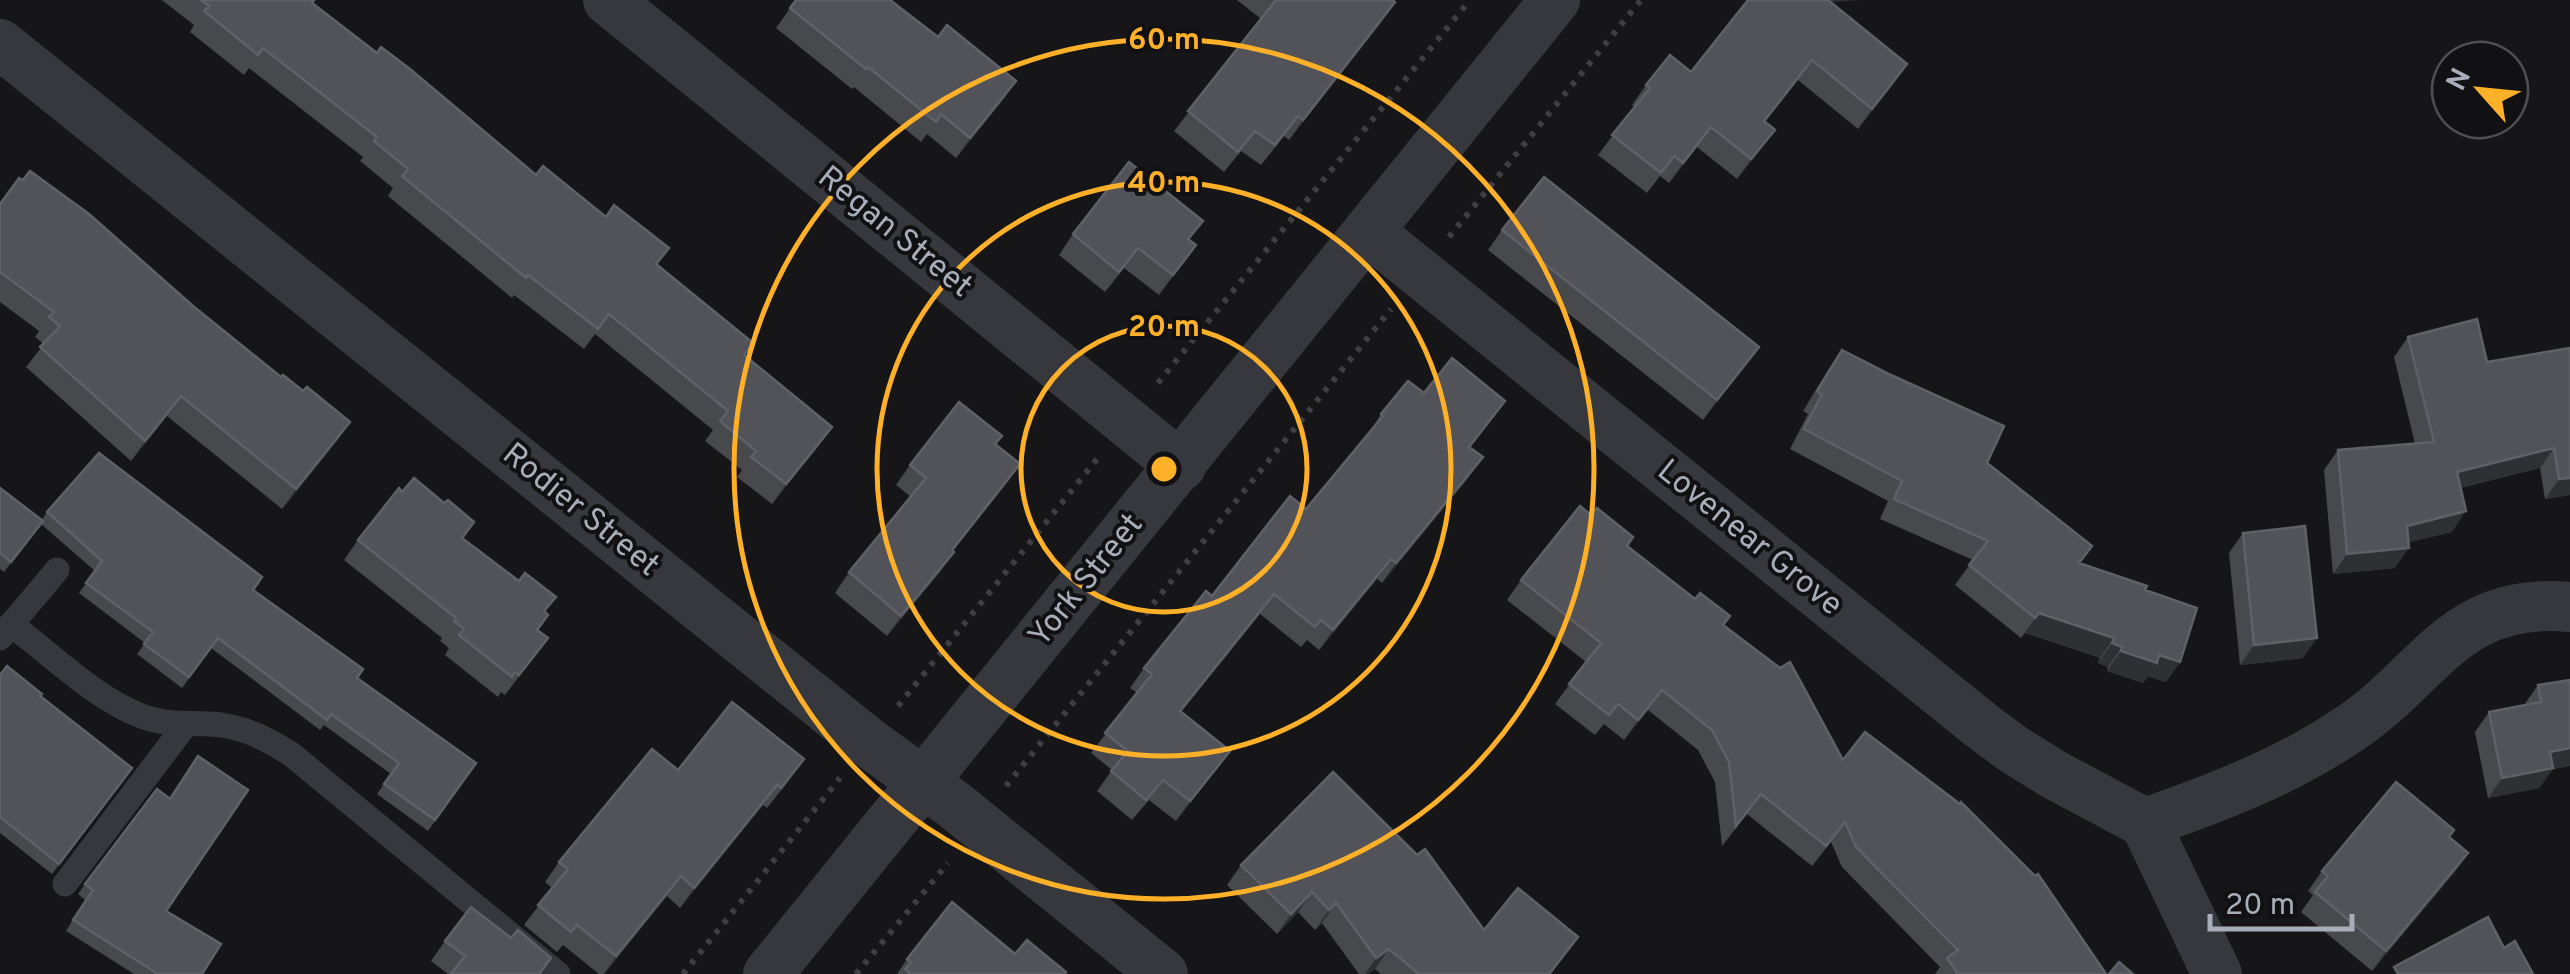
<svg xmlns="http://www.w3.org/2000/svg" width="2570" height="974" viewBox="0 0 2570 974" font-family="Overpass,sans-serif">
<rect width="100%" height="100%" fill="#161618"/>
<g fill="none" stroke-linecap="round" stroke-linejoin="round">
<!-- path -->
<path stroke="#3d3f44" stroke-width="6" stroke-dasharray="5 8" stroke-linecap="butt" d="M1449,237L1641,0
M1158,383L1470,0
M898,706L1097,459
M1006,786L1391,309
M683,974L840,778
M856,974L948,863"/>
<!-- lane -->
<path stroke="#37383d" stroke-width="25" d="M11,624C51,655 97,700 144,717C169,726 196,722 221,725C249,729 268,740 291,754L558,974
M0,638L57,570
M65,884L186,724"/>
<!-- street -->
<path stroke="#37383d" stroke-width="50" d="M608,0L1181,466
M0,44L868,742L953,804L1163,974
M1368,231L1982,726L2013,749L2053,774L2145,823L2217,974
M2145,823C2214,799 2285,772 2346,731C2430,677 2453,596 2570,607
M768,974L1555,0"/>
</g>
<!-- wall -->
<path fill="#47494d" d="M162,0H315L313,3L536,175L606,217L669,248L657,265L753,343L744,356L832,427L772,504L737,477L742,470L705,441L713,430L595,334L584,349L514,295L512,298L388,196L393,188L360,161L363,157L249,68L244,75L190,32L194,25Z
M796,0L938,37L1016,81L1002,101L956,158L927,134L921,142L854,87L852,89L776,28Z
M1237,0H1392L1395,2L1289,140L1284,136L1261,165L1241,151L1224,172L1174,131L1261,19Z
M1831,2L1907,64L1858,129L1798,80L1765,122L1760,150L1737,179L1697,147L1669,183L1660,176L1647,193L1598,155L1634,107L1632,105L1646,85L1691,72Z
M0,204L193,306L281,377L350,422L336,442L282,509L167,416L131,461L26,367L44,344L35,337L39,331L0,302Z
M1203,221L1189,240L1196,245L1159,295L1124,268L1105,292L1059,255L1073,234Z
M1502,230L1759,347L1703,420L1488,250Z
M2408,337L2487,362L2570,348V495L2545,499L2540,468L2460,488L2452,532L2409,542L2395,568L2333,574L2324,470L2338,450L2415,444L2394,357Z
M1842,350L1987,463L2080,563L2145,590L2180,662L2166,682L2148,676L2143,683L2107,671L2108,667L2098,663L2100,658L2025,633L2021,638L1955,585L1973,560L1880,519L1888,501L1790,449L1808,414L1803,411L1828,370Z
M1424,393L1505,401L1470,447L1469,477L1382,583L1377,579L1319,650L1307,640L1301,647L1260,614L1181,712L1230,751L1176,821L1149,800L1132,820L1097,791L1112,770L1091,753L1137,693L1130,688L1144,668L1212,596L1306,509L1368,435L1381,414Z
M996,444L1020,464L953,551L940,572L887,636L835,593L849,572L911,497L896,485L910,465Z
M0,488L42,520L47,512L253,590L357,678L476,763L428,831L377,794L391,774L324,725L320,730L211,648L182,688L137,654L145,643L79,593L95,571L41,524L4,572L0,569Z
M402,492L444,503L474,522L463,539L545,612L538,630L548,638L505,695L501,692L498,697L445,655L449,648L440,641L442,638L344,560L358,540Z
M1591,515L1723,625L1843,760L2106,974H1935L1940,967L1842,867L1831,842L1812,866L1747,814L1722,846L1715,782L1698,750L1648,710L1624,740L1604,724L1595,735L1555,704L1586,662L1507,600L1521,580Z
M2243,533L2303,658L2240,665L2229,553Z
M0,675L40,696L132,768L52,874L0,833Z
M2570,680V766L2553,769L2539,788L2488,798L2475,732L2489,712L2524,705L2538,685Z
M678,770L790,779L767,808L763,805L680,908L667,896L604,974H599L563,945L557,952L524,925L552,888L545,882L559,862Z
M2449,837L2468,853L2454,873L2372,971L2301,912L2313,895L2308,891L2322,871Z
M1241,865L1484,930L1578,937L1551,974H1381L1375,969L1368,974H1359L1322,923L1315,930L1298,912L1277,934L1227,885Z
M85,884L166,911L202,974H134L66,931L85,900L78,894Z
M511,938L551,958L540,974H448L431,961L445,941Z
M1015,954L1064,974H897L907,959Z"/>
<!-- shaded-wall -->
<path fill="#2f3033" d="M1799,0H1860L1795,5Z
M1395,2L1381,23L1289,140L1303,120Z
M1812,60L1798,80L1750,141L1764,121Z
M1907,64L1893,84L1858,129L1872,109Z
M1016,81L1002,101L956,158L970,138Z
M1711,127L1697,147L1669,183L1683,163Z
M1775,130L1760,150L1737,179L1751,159Z
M1759,347L1744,367L1703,420L1717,400Z
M181,396L167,416L131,461L145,441Z
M350,422L336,442L282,509L296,489Z
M832,427L818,447L772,504L786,484Z
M2554,448L2540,468L2442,492L2457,472Z
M1483,457L1469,477L1382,583L1396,563Z
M1020,464L1006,484L938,570L952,550Z
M2570,478V495L2545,499L2559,479Z
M2466,511L2452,532L2393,546L2407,526Z
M2409,548L2395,568L2333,574L2347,554Z
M954,552L940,572L887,636L901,616Z
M1391,559L1377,579L1319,650L1333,630Z
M1274,594L1260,614L1166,731L1180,711Z
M2039,613L2114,638L2100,658L2025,633L2021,638Z
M2317,638L2303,658L2240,665L2254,645Z
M2112,643L2122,647L2108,667L2098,663Z
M2121,651L2159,655L2180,662L2166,682L2148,676L2143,683L2107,671Z
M1662,690L1648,710L1624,740L1638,720Z
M2570,748V766L2553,769L2539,788L2488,798L2502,778L2550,752Z
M1230,751L1215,771L1176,821L1190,801Z
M777,785L763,805L680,908L694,888Z
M2468,853L2454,873L2372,971L2386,951Z
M681,876L667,896L603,974L616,956Z
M1312,892L1298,912L1277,934L1291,914Z
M1336,903L1322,923L1315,930L1329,910Z
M1389,949L1375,969L1368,974H1365L1376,958Z"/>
<!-- building -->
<path fill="#525359" stroke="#5f6168" stroke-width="2.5" d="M201,0H314L312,3L377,53L381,47L410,69L536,175L543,166L606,217L614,205L669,248L656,264L753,343L744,355L832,427L786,484L751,457L756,451L720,421L728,411L609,314L598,329L528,275L526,278L402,176L408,169L374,141L377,137L263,48L258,55L204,11L209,6Z
M796,0H890L938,37L947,25L1016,81L970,138L941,114L936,122L868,67L866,69L790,8Z
M1276,0H1392L1395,2L1303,120L1298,116L1275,145L1255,131L1238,152L1188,111Z
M1748,0H1828L1907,64L1872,109L1812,60L1764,121L1775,130L1751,159L1711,127L1683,163L1674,156L1661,173L1612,135L1650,88L1646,85L1670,55L1691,72Z
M1129,162L1203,221L1188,239L1196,245L1173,275L1138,248L1119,272L1073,234Z
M30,171L89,214L193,306L281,377L283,375L303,391L307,387L350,422L296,489L181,396L145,441L40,347L60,326L49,317L54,312L0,272V204L19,178L23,180Z
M1544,177L1759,347L1717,400L1502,230Z
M2477,319L2487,362L2570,348V478L2559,479L2554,448L2457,472L2466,511L2407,526L2409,548L2347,554L2338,450L2434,442L2408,337Z
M1842,350L1891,375L2004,426L1987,463L2092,546L2079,563L2147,586L2145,590L2197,608L2180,662L2159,655L2157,663L2121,651L2122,647L2112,643L2114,638L2039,613L2035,618L1969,565L1988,541L1894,499L1902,481L1804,429L1822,394L1817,391Z
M1452,358L1505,401L1469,447L1483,457L1396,563L1391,559L1333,630L1321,620L1315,627L1274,594L1180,711L1230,751L1190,801L1163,780L1146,800L1111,771L1128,751L1105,733L1152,674L1144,668L1206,591L1212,596L1290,496L1306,509L1383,416L1381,414L1408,381L1424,393Z
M959,402L1002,436L995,444L1020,464L952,550L954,552L901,616L849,572L926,478L910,465Z
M99,453L262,577L253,590L363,669L357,678L476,763L435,820L384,784L399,763L331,714L327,720L218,638L189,677L144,644L153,632L86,583L102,561L47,512Z
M414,478L444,503L448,500L474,522L462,538L519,581L525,573L556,597L544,611L548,615L537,630L548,638L519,675L515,672L512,677L459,635L464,629L454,621L456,618L358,540L399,488L402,492Z
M0,488L43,521L11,562L0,553Z
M1580,506L1591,515L1597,508L1633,537L1627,546L1695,599L1700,593L1730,616L1723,625L1780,668L1790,662L1843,760L1865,732L1960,804L1961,802L2035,876L2038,874L2106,974H1958L1947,958L1958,950L1856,847L1845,822L1826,846L1761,794L1736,826L1729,762L1712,730L1662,690L1638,720L1618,704L1609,715L1569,684L1601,643L1521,580Z
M2305,526L2317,638L2254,645L2243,533Z
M7,666L42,694L40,696L132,768L59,864L0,817V675Z
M2570,680V748L2550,752L2553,768L2502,778L2489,712L2541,702L2538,685Z
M732,702L804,759L781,788L777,785L694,888L681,876L616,956L577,925L571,932L538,905L568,869L559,862L652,749L678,770Z
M198,756L248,790L166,911L221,944L202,974H158L73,920L93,890L85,884L157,789L170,799Z
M1333,772L1417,855L1425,849L1484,930L1518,888L1578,937L1549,974H1419L1389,949L1376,958L1336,903L1329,910L1312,892L1291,914L1241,865Z
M2396,782L2454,830L2449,837L2468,853L2386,951L2315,892L2328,876L2322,871Z
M952,902L1015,954L1027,940L1066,972L1064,974H911L905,969L911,962L907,959Z
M471,907L511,938L518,930L551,958L539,974H451L465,956L445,941Z
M2488,917L2504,948L2515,941L2533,974H2398L2394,967Z
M2119,962L2133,974H2109Z"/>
<!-- distance rings -->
<g fill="none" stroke="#feb028" stroke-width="5">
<circle cx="1164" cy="469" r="143"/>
<circle cx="1164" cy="469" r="287"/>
<circle cx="1164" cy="469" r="430"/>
</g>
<g text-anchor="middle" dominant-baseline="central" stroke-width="8" stroke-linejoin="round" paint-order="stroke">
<!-- street labels -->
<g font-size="32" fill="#a7adb9" stroke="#111113">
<text transform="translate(894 233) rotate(39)">Regan Street</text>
<text transform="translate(580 511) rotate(39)">Rodier Street</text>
<text transform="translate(1749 539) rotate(39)">Lovenear Grove</text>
<text transform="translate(1087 581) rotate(-51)">York Street</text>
</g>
</g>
<circle cx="1164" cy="469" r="15" fill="#feb028" stroke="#111113" stroke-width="5"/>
<g font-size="30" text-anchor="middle" font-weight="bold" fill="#feb028" stroke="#111113" stroke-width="8" stroke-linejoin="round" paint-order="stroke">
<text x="1164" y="49">60 m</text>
<text x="1164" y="192">40 m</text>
<text x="1164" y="336">20 m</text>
</g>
<!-- north arrow -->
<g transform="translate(2480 90) rotate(297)"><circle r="48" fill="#111113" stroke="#4d4f55" stroke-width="2.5"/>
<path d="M0-8L18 38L0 25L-18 38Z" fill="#feb028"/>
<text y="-15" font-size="28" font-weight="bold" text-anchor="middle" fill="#a7adb9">N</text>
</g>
<!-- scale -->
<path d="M2210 914v15h142v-15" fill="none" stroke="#a7adb9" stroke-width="5"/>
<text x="2225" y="914" font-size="30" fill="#a7adb9" stroke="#111113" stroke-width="8" paint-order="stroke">20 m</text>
</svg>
